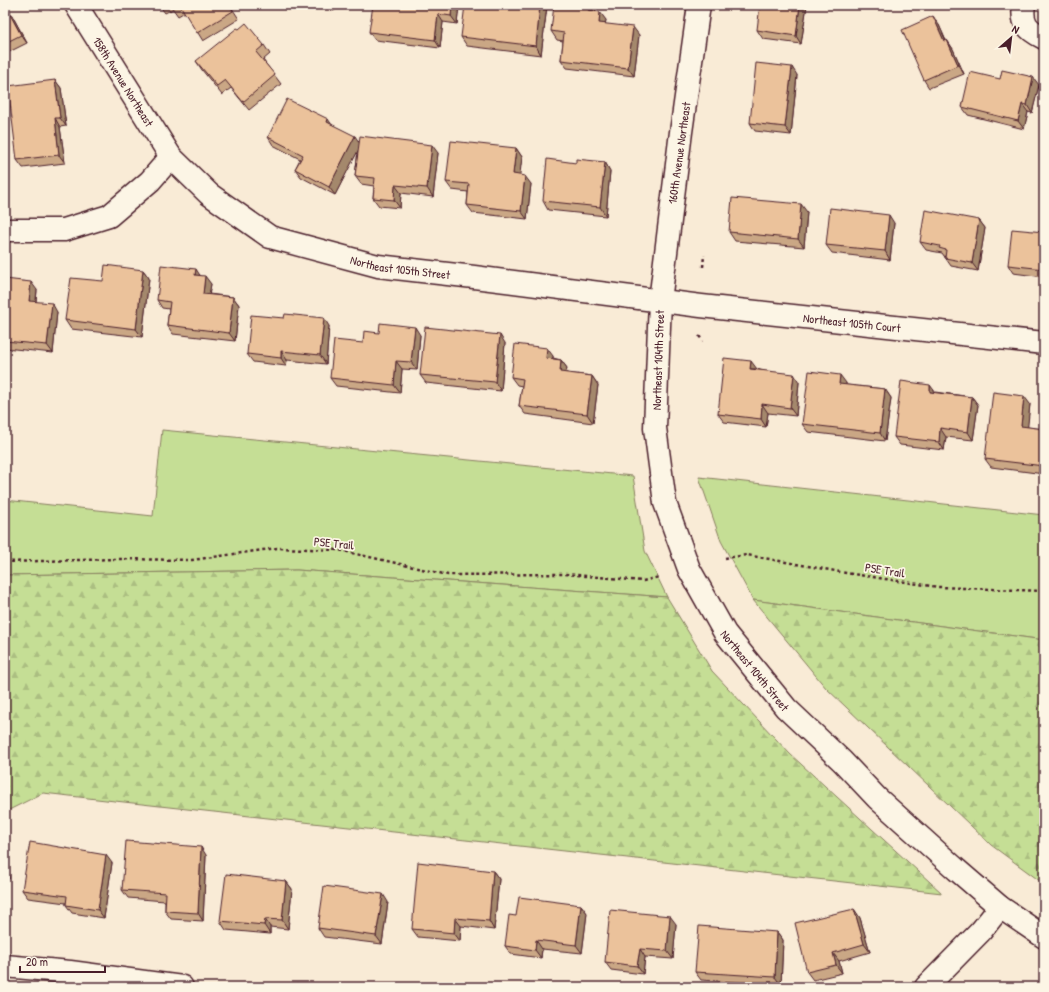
<svg xmlns="http://www.w3.org/2000/svg" width="1049" height="992" viewBox="0 0 1049 992" font-family="'Patrick Hand',sans-serif">
<defs>
<pattern id="forest-firs" width="22" height="20" patternUnits="userSpaceOnUse"><rect width="22" height="20" fill="#c5de95"/><path d="M5 1l3.5 6h-7zM16 11l3.5 6h-7z" fill="#abbe81"/></pattern>
</defs>
<rect width="100%" height="100%" fill="#f9ebd6"/>
<filter id="ink" filterUnits="userSpaceOnUse"><feTurbulence type="fractalNoise" baseFrequency=".025" numOctaves="2"/><feDisplacementMap in="SourceGraphic" scale="8" xChannelSelector="R" yChannelSelector="G"/><feConvolveMatrix kernelMatrix="1 2 1 2 8 2 1 2 1" color-interpolation-filters="sRGB"/></filter>
<g filter="url(#ink)">
<!-- grass -->
<path fill="#c5de95" stroke="#887e60" d="M162,430L633,476L645,551L667,597L297,570L5,575V500L153,516Z
M699,477L1044,515V640L753,600L721,541Z"/>
<!-- forest -->
<path fill="url(#forest-firs)" stroke="#887e60" d="M297,570L667,597L712,671L790,754L942,893L43,793L5,812V575Z
M753,600L1044,640V884L991,845L826,688Z"/>
<g fill="none" stroke-linecap="round" stroke-linejoin="round">
<!-- minor casing -->
<g stroke="#4a1f2b" stroke-width="25">
<g id="minor">
<path id="s1" d="M76,5L171,157L209,194L270,237L378,266L474,277L701,306L1044,343"/>
<path id="s2" d="M699,5L681,132L660,301L655,428L665,503L689,569L725,633L786,708L842,761L877,798L957,870L1000,907L1044,937"/>
<path d="M1024,5C1021,24 1028,30 1044,38"/>
<path d="M5,230H64L109,216L150,181L171,157"/>
<path d="M5,966L70,972L182,987"/>
<path d="M926,987L981,931L1000,907"/>
</g>
</g>
<!-- path -->
<path stroke="#4a1f2b" stroke-width="2.5" stroke-dasharray="3 3" stroke-linecap="butt" d="M703,267L704,255
M699,336L703,341
M725,558L747,555L846,573L938,587L1044,591
M5,562L116,559L192,560L277,548L339,550L448,575L565,574L643,581L659,577"/>
<!-- minor -->
<use href="#minor" stroke="#fcf5e5" stroke-width="22"/>
</g>
<!-- wall -->
<path fill="#caa785" stroke="#4a1f2b" d="M5,5H6L8,8L27,43L5,54Z
M159,5H230L239,19L203,41L185,12L178,16L173,9L165,13Z
M329,5H344L333,11Z
M459,5L457,24L443,22L440,48L375,40L369,32Z
M807,5L801,44L763,39L757,30Z
M547,6L541,55L467,46L461,37Z
M595,9V11L606,20L605,24L639,35L634,76L567,68L561,60L563,41L557,40L551,31Z
M939,25L946,41L947,40L953,49L964,74L929,88L924,80Z
M264,45L270,54L263,60L281,84L249,110L231,88L222,95L202,70L196,61Z
M797,75L791,135L755,131L750,123Z
M1000,79L1039,85L1032,113L1028,112L1024,129L968,115L962,107Z
M55,80L61,88L66,126L60,127L65,163L23,168L17,160Z
M331,124L359,142L438,153L433,197L401,193L400,208L379,206L373,198L374,186L361,184L355,176L358,150L335,195L301,177L295,169L300,159L273,145L268,137Z
M516,148L522,157L519,175L531,184L527,219L473,213L467,205L468,192L452,190L446,182Z
M605,162L610,171L606,216L548,210L543,201L576,163Z
M807,212L804,247L735,241L729,232Z
M979,220L985,228L978,271L951,266L942,253L926,250L920,242Z
M894,223L890,260L832,253L826,245Z
M1044,232V277L1013,273L1008,265Z
M143,270L149,278L142,337L71,329L65,320Z
M200,275L211,284L209,294L233,297L239,305L235,341L173,334L167,325L169,309L162,308L157,300Z
M5,279L37,290L36,302L57,312L53,353L5,348Z
M329,326L326,364L287,360L286,366L253,362L247,354Z
M420,335L417,370L402,369L400,393L336,386L330,378L363,343Z
M505,343L501,391L426,383L420,375Z
M553,356V358L561,360L567,368L566,373L592,376L598,385L593,423L525,414L519,406L522,386L517,385L511,377Z
M757,369L799,382L796,416L768,413L766,427L724,422L718,414Z
M846,383V385L885,389L891,398L885,441L808,432L802,424Z
M936,392L972,397L978,405L973,440L946,437L944,450L900,445L894,437Z
M1030,404L1027,427L1044,429V474L991,467L985,459Z
M206,855L203,921L171,919L165,911V901L128,898L122,890Z
M5,856L8,860L9,879L5,880Z
M112,863L104,918L72,913L66,905V903L28,898L22,890Z
M493,871L499,879L494,930L461,926L460,941L418,937L412,929Z
M286,881L292,889L288,929L270,927V934L226,930L220,921Z
M388,902L382,944L324,937L318,928Z
M581,905L587,913L582,953L542,949L541,958L511,954L505,946L516,916Z
M854,909L860,918L870,952L839,961L842,973L813,980L807,972Z
M676,924L673,959L645,957L643,974L611,970L605,962Z
M777,932L783,940L781,985L701,980L695,972Z"/>
<!-- shaded-wall -->
<path fill="#a4886c" stroke="#4a1f2b" d="M5,5H6L8,8L27,43L21,35Z
M452,5H459L457,24L451,16Z
M540,5H547V6L541,55L536,46Z
M589,5H593L595,9L594,19L588,10Z
M800,5H807L801,44L796,36Z
M600,12L606,20L604,31L599,23Z
M438,14L443,22L440,48L435,40Z
M933,16L939,25L950,50L944,41Z
M633,27L639,35L634,76L628,68Z
M947,40L953,49L964,74L958,65Z
M792,67L797,75L791,135L785,127Z
M1033,77L1039,85L1032,113L1027,105Z
M55,80L61,88L66,126L60,118Z
M1022,104L1028,112L1024,129L1018,121Z
M55,118L60,127L65,163L59,155Z
M328,119L334,128L327,122Z
M355,136L361,145L335,195L329,187Z
M432,145L438,153L433,197L427,188Z
M516,148L522,157L519,182L513,174Z
M605,162L610,171L606,216L600,207Z
M525,176L531,184L527,219L521,211Z
M395,185L401,193L400,208L394,200Z
M801,204L807,212L804,247L798,239Z
M889,215L894,223L890,260L885,251Z
M979,220L985,228L978,271L972,263Z
M196,269L201,277L195,275Z
M143,270L149,278L142,337L136,329Z
M205,276L211,284L208,302L203,294Z
M31,282L37,290L35,309L29,301Z
M233,297L239,305L235,341L229,333Z
M52,303L57,312L53,353L47,345Z
M324,318L329,326L326,364L320,355Z
M415,327L420,335L417,370L411,362Z
M500,335L505,343L501,391L495,382Z
M547,348L553,356L552,366L546,358Z
M281,351L287,360L286,366L281,358Z
M561,360L567,368L565,381L560,372Z
M396,361L402,369L400,393L394,385Z
M751,361L757,369H750Z
M794,374L799,382L796,416L790,408Z
M840,375L846,383L845,392L839,384Z
M592,376L598,385L593,423L587,414Z
M930,385L936,393L930,392Z
M885,389L891,398L885,441L880,433Z
M1024,396L1030,404L1027,434L1021,426Z
M972,397L978,405L973,440L968,432Z
M762,404L768,413L766,427L761,419Z
M940,428L946,437L944,450L939,442Z
M201,847L206,855L203,921L198,913Z
M106,855L112,863L104,918L98,910Z
M5,856L8,860L9,879L5,873Z
M493,871L499,879L494,930L489,921Z
M286,881L292,889L288,929L282,920Z
M383,894L388,902L382,944L376,936Z
M581,905L587,913L582,953L576,945Z
M854,909L860,918L870,952L864,944Z
M670,916L676,924L673,959L667,951Z
M455,918L461,926L460,941L454,933Z
M265,919L270,927V934L264,925Z
M777,932L783,940L781,985L775,977Z
M536,940L542,949L541,958L535,950Z
M640,949L645,957L643,974L637,966Z
M833,953L839,961L842,973L836,965Z"/>
<!-- building -->
<path fill="#ebc29b" stroke="#4a1f2b" d="M5,5L21,35L5,43Z
M170,5H177L172,8Z
M180,5H230L233,11L197,33Z
M373,5H452L451,16L438,14L435,40L369,32Z
M465,5H540L536,46L461,37Z
M554,5H589L588,10L600,12L599,23L633,27L628,68L561,60L564,33L551,31Z
M760,5H800L796,36L757,30Z
M933,16L944,41L947,40L958,65L924,80L902,30Z
M246,23L264,45L256,52L275,75L243,102L225,80L217,86L196,61L237,28L239,29Z
M756,63L792,67L785,127L750,123Z
M1002,70L1033,77L1027,105L1022,104L1018,121L962,107L970,72L1000,79Z
M55,80L60,118H55L59,155L17,160L8,86Z
M287,99L328,119L327,122L355,136L329,187L295,169L303,155L268,137Z
M360,136L432,145L427,188L395,185L394,200L373,198L375,178L355,176Z
M451,141L516,148L513,174L525,176L521,211L467,205L469,184L446,182Z
M547,159L576,163V159L605,162L600,207L543,201Z
M732,198L801,204L798,239L729,232Z
M830,208L889,215L885,251L826,245Z
M925,210L979,220L972,263L945,258L946,250L939,248L940,246L920,242Z
M1012,229L1044,232V269L1008,265Z
M105,265L143,270L136,329L65,320L71,278L103,281Z
M161,265L196,269L195,275L205,276L203,294L233,297L229,333L167,325L170,302L157,300Z
M5,279L31,282L29,301L52,303L47,345L5,341Z
M285,314L324,318L320,355L281,351V358L247,354L251,315L284,318Z
M380,323L415,327L411,362L396,361L394,385L330,378L334,340L363,343L364,331L379,333Z
M425,327L500,335L495,382L420,375Z
M515,344L547,348L546,358L561,360L560,372L592,376L587,414L519,406L523,379L511,377Z
M724,358L751,361L750,369L794,374L790,408L762,404L761,419L718,414Z
M809,371L840,375L839,384L885,389L880,433L802,424Z
M901,381L930,385V392L972,397L968,432L940,428L939,442L894,437Z
M993,392L1024,396L1021,426L1044,429V466L985,459Z
M126,841L201,847L198,913L165,911L166,893L122,890Z
M30,842L106,855L98,910L66,905L67,896L22,890Z
M418,862L493,871L489,921L455,918L454,933L412,929Z
M226,874L286,881L282,920L265,919L264,925L220,921Z
M324,886L383,894L376,936L318,928Z
M519,897L581,905L576,945L536,940L535,950L505,946L509,915L516,916Z
M854,909L864,944L833,953L836,965L807,972L795,923Z
M610,910L670,916L667,951L640,949L637,966L605,962Z
M699,926L777,932L775,977L695,972Z
M1019,985L1021,987H1017Z"/>
</g>
<g text-anchor="middle" dominant-baseline="central" stroke-width="3.5" stroke-linejoin="round" paint-order="stroke">
<!-- street labels -->
<g font-size="12" fill="#4a1f2b" stroke="#fcf5e5">
<text stroke="none"><textPath href="#s1" startOffset="90">158th Avenue Northeast</textPath></text>
<text transform="translate(679 153) rotate(-82)">160th Avenue Northeast</text>
<text stroke="none"><textPath href="#s1" startOffset="441">Northeast 105th Street</textPath></text>
<text stroke="none"><textPath href="#s1" startOffset="896">Northeast 105th Court</textPath></text>
<text transform="translate(658 360) rotate(-88)">Northeast 104th Street</text>
<text transform="translate(334 543) rotate(6)">PSE Trail</text>
<text transform="translate(885 570) rotate(9)">PSE Trail</text>
<text stroke="none"><textPath href="#s2" startOffset="693">Northeast 104th Street</textPath></text>
</g>
</g>
<!-- margin -->
<rect width="1049" height="992" fill="none" stroke="#fcf5e5" stroke-width="20"/>
<rect x="10" y="10" width="1029" height="972" fill="none" stroke="#4a1f2b" stroke-width="1.5" filter="url(#ink)"/>
<!-- north arrow -->
<g transform="translate(1011 38) rotate(28)" stroke="#fcf5e5" stroke-width="3" paint-order="stroke">
<path d="M0-3L7 15L0 10L-7 15Z" fill="#4a1f2b"/>
<text y="-6" font-size="11" font-weight="bold" text-anchor="middle" fill="#4a1f2b">N</text>
</g>
<!-- scale -->
<path d="M20 966v6h85v-6" fill="none" stroke="#4a1f2b" stroke-width="2"/>
<text x="26" y="966" font-size="12" fill="#4a1f2b" stroke="#fcf5e5" stroke-width="3" paint-order="stroke">20 m</text>
</svg>
